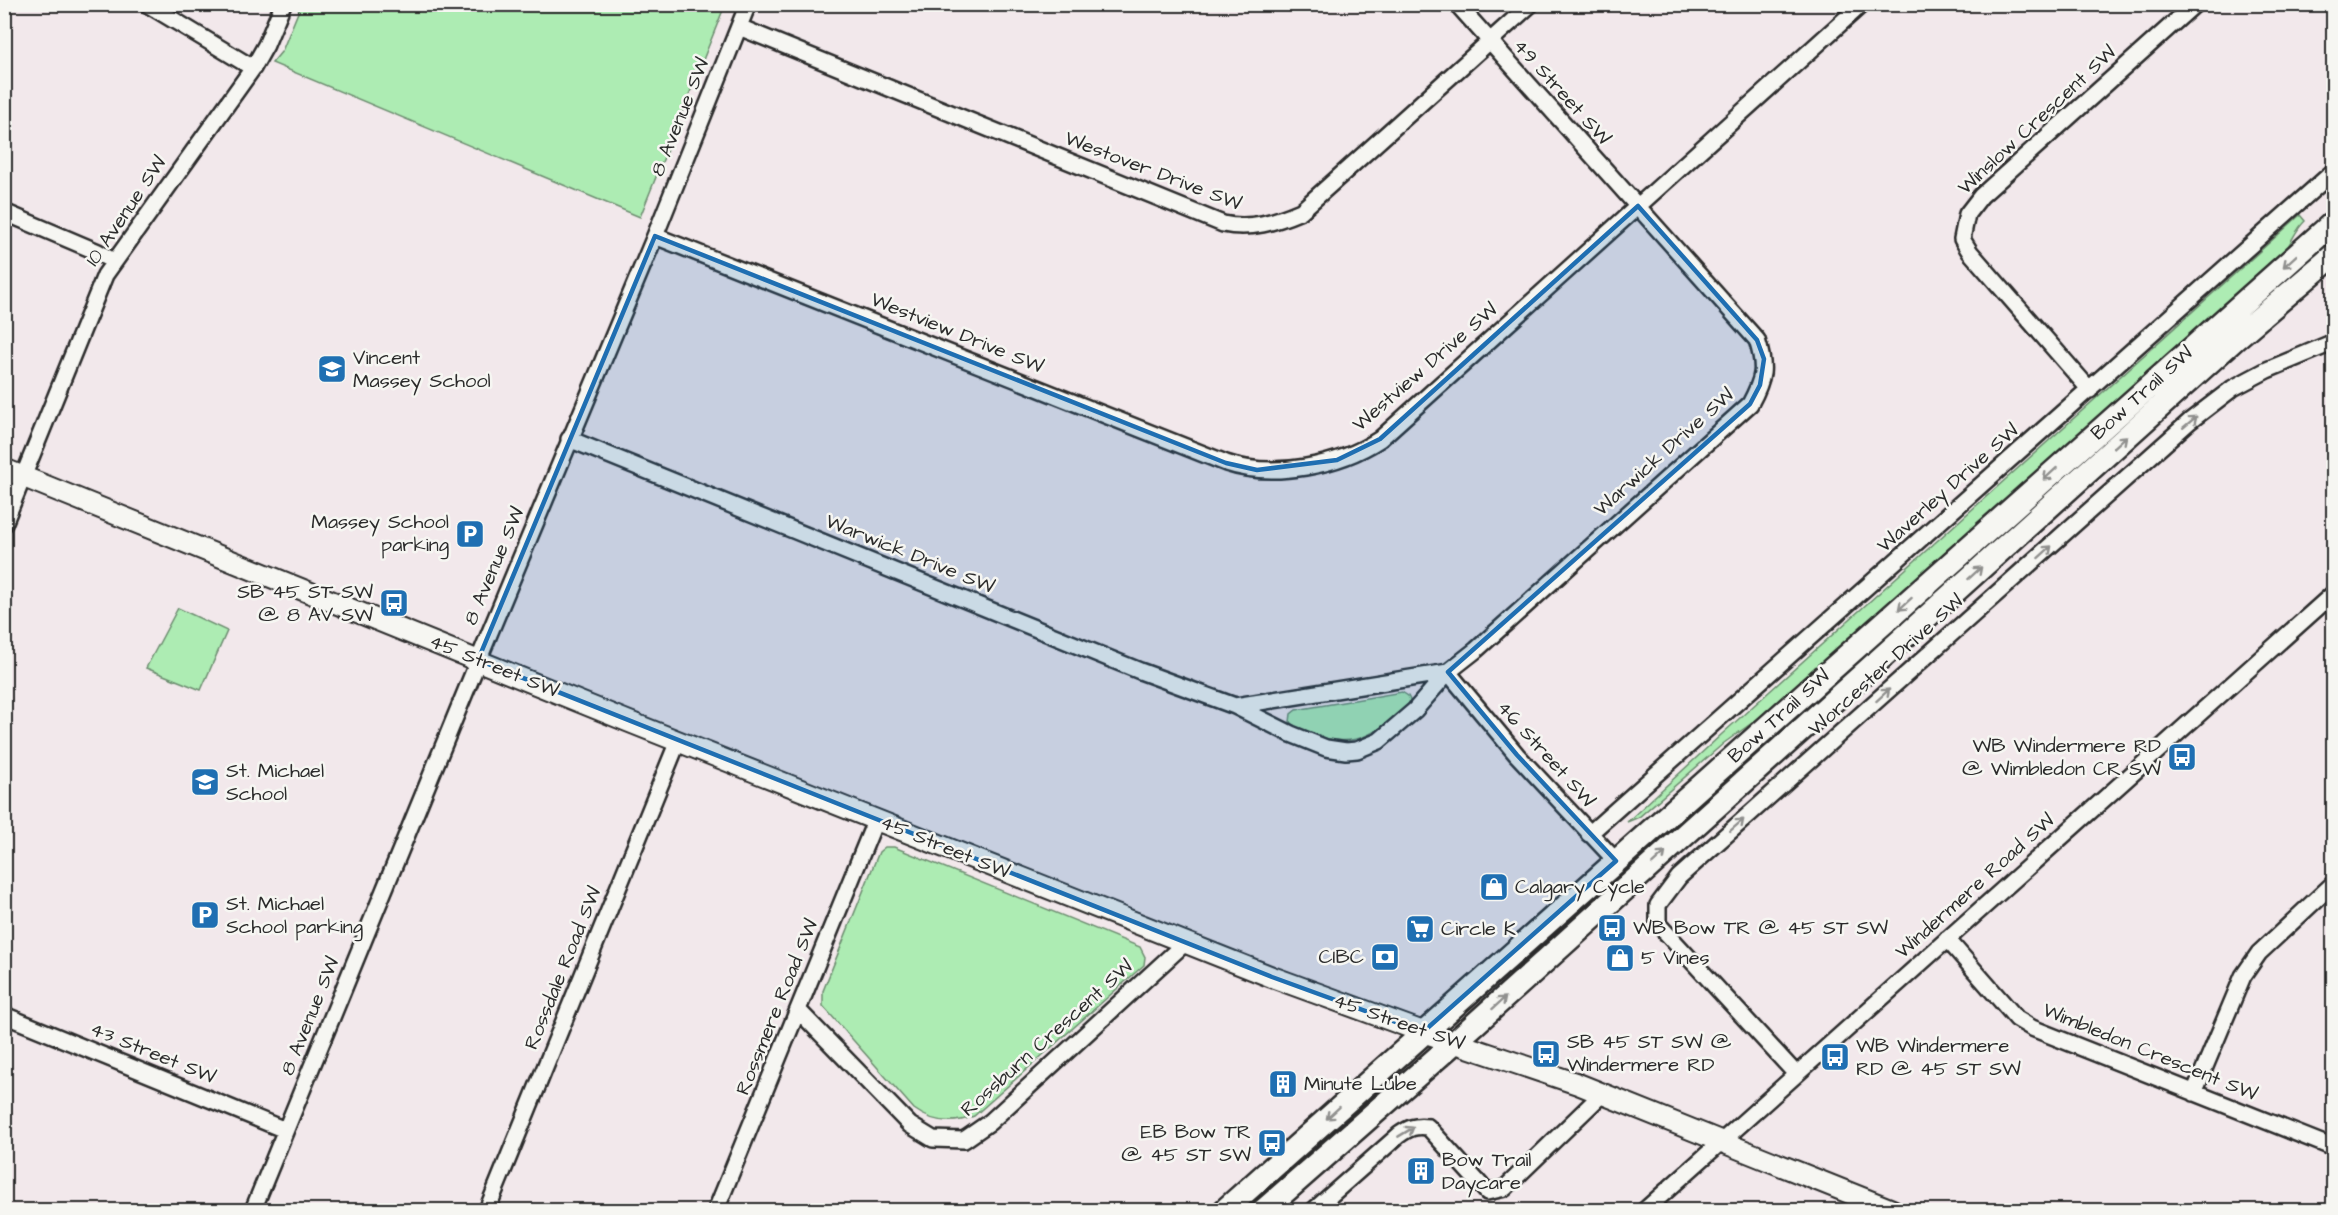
<svg xmlns="http://www.w3.org/2000/svg" width="2338" height="1215" viewBox="0 0 2338 1215" font-family="'Architects Daughter',sans-serif">
<rect width="100%" height="100%" fill="#f2e8eb"/>
<filter id="ink" filterUnits="userSpaceOnUse"><feTurbulence type="fractalNoise" baseFrequency=".0167" numOctaves="2"/><feDisplacementMap in="SourceGraphic" scale="12" xChannelSelector="R" yChannelSelector="G"/><feConvolveMatrix kernelMatrix="1 2 1 2 8 2 1 2 1" color-interpolation-filters="sRGB"/></filter>
<g filter="url(#ink)">
<!-- green -->
<path fill="#adecb3" stroke="#6c8c6f" stroke-width="1.5" d="M301,5V4L725,5L640,217L272,63L282,51Z
M2300,215L2305,221C2295,230 2292,243 2283,253L1777,705L1724,743L1639,817L1627,822L1722,734Z
M178,608L227,631L201,690L146,668Z
M1402,692L1408,696L1410,700C1408,708 1401,712 1395,717C1367,740 1345,748 1309,733C1302,730 1294,728 1290,722L1291,714L1296,710Z
M885,847H894L1140,947L1145,957L1144,965L974,1116C952,1125 933,1123 914,1109L823,1006V991L879,852Z"/>
<g fill="none" stroke-linecap="round" stroke-linejoin="round">
<!-- minor casing -->
<g stroke="#2b2b2b" stroke-width="20">
<path id="minor" d="M147,4L253,68
M739,27L1223,224C1251,230 1275,222 1301,211L1531,4
M4,212L98,252L113,261
M655,236L1226,463C1273,479 1339,466 1380,439L1862,4
M2090,390L1970,252L1962,239L1967,214L1981,196L2195,4
M569,439L1140,671L1235,706L1291,734L1326,748L1346,751L1357,750L1379,741L1415,710L1448,672L1476,650L1750,404C1764,378 1766,368 1757,340L1457,4
M4,524L105,275L253,68L266,45L283,4
M1448,672L1517,755L1616,861
M1235,706L1448,672
M1589,834L2334,171
M1947,939L2017,1019L2032,1028L2334,1148
M799,1011L910,1125L933,1139L964,1140L990,1122L1186,942
M4,1015L285,1130
M1796,1074L1658,924V905L1679,877L2190,421L2233,388L2267,370L2334,342
M2194,1093L2243,976L2259,953L2334,883
M253,1210L490,632L655,236L748,4
M487,1210L678,741
M716,1210L876,819
M1314,1210L1399,1135C1409,1128 1415,1125 1428,1127L1487,1192L1505,1188L1602,1094
M1645,1210L2334,593"/>
</g>
<!-- tertiary casing -->
<g stroke="#2b2b2b" stroke-width="24">
<path id="tertiary" d="M4,469L627,721L1272,977L1423,1032L1578,1084L1892,1210"/>
</g>
<!-- secondary casing -->
<g stroke="#2b2b2b" stroke-width="27">
<path id="secondary" d="M1225,1210L2334,222
M1264,1210L1455,1042L2235,339L2334,255"/>
</g>
<!-- minor -->
<use href="#minor" stroke="#f6f6f2" stroke-width="15"/>
<!-- tertiary -->
<use href="#tertiary" stroke="#f6f6f2" stroke-width="20"/>
<!-- secondary -->
<use href="#secondary" stroke="#f6f6f2" stroke-width="22"/>
</g>
<!-- one-way arrows -->
<defs><path id="oneway-shaft" d="M-6 0H5M1.5-3L5.5 0L1.5 3" fill="none" stroke-width="1.6" stroke-linecap="round" stroke-linejoin="round" transform="scale(1.5)"/></defs>
<g stroke="#90908e">
<use href="#oneway-shaft" transform="translate(2290 261) rotate(138)"/>
<use href="#oneway-shaft" transform="translate(2190 422) rotate(-40)"/>
<use href="#oneway-shaft" transform="translate(2120 442) rotate(-42)"/>
<use href="#oneway-shaft" transform="translate(2050 474) rotate(138)"/>
<use href="#oneway-shaft" transform="translate(2045 552) rotate(-42)"/>
<use href="#oneway-shaft" transform="translate(1975 573) rotate(-42)"/>
<use href="#oneway-shaft" transform="translate(1905 604) rotate(138)"/>
<use href="#oneway-shaft" transform="translate(1883 695) rotate(-42)"/>
<use href="#oneway-shaft" transform="translate(1737 825) rotate(-41)"/>
<use href="#oneway-shaft" transform="translate(1659 858) rotate(-42)"/>
<use href="#oneway-shaft" transform="translate(1499 1003) rotate(-42)"/>
<use href="#oneway-shaft" transform="translate(1333 1113) rotate(138)"/>
<use href="#oneway-shaft" transform="translate(1406 1132) rotate(-31)"/>
</g>
</g>
<!-- marked area -->
<path fill="#1f6fb2" fill-opacity="0.2" stroke="#1f6fb2" stroke-width="4.5" stroke-linejoin="round" d="M1638,206L1757,340L1764,359L1760,385L1750,404L1448,672L1517,755L1616,861L1423,1032L1272,977L478,660L655,236L1226,463L1257,470L1337,460L1380,439Z"/>
<!-- icons -->
<defs>
<g id="school-square" transform="scale(1.5)"><rect x="-9" y="-9" width="18" height="18" rx="4" fill="#1f6fb2" stroke="#f6f6f2"/><path d="M0-5L7-2L0 1L-7-2ZM-4 1L0 2.5L4 1V4Q0 6-4 4Z" fill="#fff"/></g>
<g id="parking-square" transform="scale(1.5)"><rect x="-9" y="-9" width="18" height="18" rx="4" fill="#1f6fb2" stroke="#f6f6f2"/><path d="M-3.5-5.5H1a3.5 3.5 0 0 1 0 7H-1V5.5H-3.5ZM-1-3.4V-.6H.8a1.4 1.4 0 0 0 0-2.8Z" fill="#fff"/></g>
<g id="bus-square" transform="scale(1.5)"><rect x="-9" y="-9" width="18" height="18" rx="4" fill="#1f6fb2" stroke="#f6f6f2"/><path d="M-5-6H5V4H4V6H2V4H-2V6H-4V4H-5ZM-3.5-4V0h7V-4ZM-3.5 1.2v1.5H-2V1.2ZM2 1.2v1.5H3.5V1.2Z" fill="#fff"/></g>
<g id="shop-square" transform="scale(1.5)"><rect x="-9" y="-9" width="18" height="18" rx="4" fill="#1f6fb2" stroke="#f6f6f2"/><path d="M-5-2.5h2.3a2.7 3.5 0 0 1 5.4 0H5L5.5 6h-11ZM-1.5-2.5h3a1.5 2.3 0 0 0-3 0Z" fill="#fff"/></g>
<g id="supermarket-square" transform="scale(1.5)"><rect x="-9" y="-9" width="18" height="18" rx="4" fill="#1f6fb2" stroke="#f6f6f2"/><path d="M-6-5.5h2.5l.6 2H6L4.5 2H-2.5L-4.4-4H-6ZM-1.5 3.2a1.3 1.3 0 1 0 .1 0ZM3 3.2a1.3 1.3 0 1 0 .1 0Z" fill="#fff"/></g>
<g id="bank-square" transform="scale(1.5)"><rect x="-9" y="-9" width="18" height="18" rx="4" fill="#1f6fb2" stroke="#f6f6f2"/><path d="M-6-4H6V4H-6ZM0-2.3a2.3 2.3 0 1 0 0 4.6a2.3 2.3 0 1 0 0-4.6Z" fill="#fff"/></g>
<g id="building-square" transform="scale(1.5)"><rect x="-9" y="-9" width="18" height="18" rx="4" fill="#1f6fb2" stroke="#f6f6f2"/><path d="M-4-6H4V6H1V3H-1V6H-4ZM-2.5-4.3h1.7v1.8h-1.7ZM.8-4.3h1.7v1.8H.8ZM-2.5-1h1.7V.8h-1.7ZM.8-1h1.7V.8H.8Z" fill="#fff"/></g>
</defs>
<g fill-rule="evenodd">
<use href="#school-square" x="332" y="369"/>
<use href="#parking-square" x="470" y="534"/>
<use href="#bus-square" x="394" y="603"/>
<use href="#bus-square" x="2182" y="757"/>
<use href="#school-square" x="205" y="782"/>
<use href="#shop-square" x="1494" y="887"/>
<use href="#parking-square" x="205" y="915"/>
<use href="#bus-square" x="1612" y="928"/>
<use href="#supermarket-square" x="1420" y="929"/>
<use href="#bank-square" x="1385" y="957"/>
<use href="#shop-square" x="1620" y="958"/>
<use href="#bus-square" x="1546" y="1054"/>
<use href="#bus-square" x="1835" y="1057"/>
<use href="#building-square" x="1283" y="1084"/>
<use href="#bus-square" x="1272" y="1143"/>
<use href="#building-square" x="1421" y="1171"/>
</g>
<g text-anchor="middle" dominant-baseline="central" stroke-width="5" stroke-linejoin="round" paint-order="stroke">
<!-- street labels -->
<g font-size="20" fill="#2b2b2b" stroke="#f6f6f2">
<text transform="translate(1562 92) rotate(48)">49 Street SW</text>
<text transform="translate(680 117) rotate(-68)">8 Avenue SW</text>
<text transform="translate(2037 120) rotate(-43)">Winslow Crescent SW</text>
<text transform="translate(1153 171) rotate(21)">Westover Drive SW</text>
<text transform="translate(126 211) rotate(-56)">10 Avenue SW</text>
<text transform="translate(957 333) rotate(22)">Westview Drive SW</text>
<text transform="translate(1425 367) rotate(-41)">Westview Drive SW</text>
<text transform="translate(2142 393) rotate(-42)">Bow Trail SW</text>
<text transform="translate(1664 452) rotate(-42)">Warwick Drive SW</text>
<text transform="translate(1948 488) rotate(-42)">Waverley Drive SW</text>
<text transform="translate(910 554) rotate(22)">Warwick Drive SW</text>
<text transform="translate(494 566) rotate(-67)">8 Avenue SW</text>
<text transform="translate(1886 665) rotate(-42)">Worcester Drive SW</text>
<text transform="translate(494 666) rotate(22)">45 Street SW</text>
<text transform="translate(1779 716) rotate(-42)">Bow Trail SW</text>
<text transform="translate(1546 754) rotate(48)">46 Street SW</text>
<text transform="translate(945 847) rotate(22)">45 Street SW</text>
<text transform="translate(1975 886) rotate(-42)">Windermere Road SW</text>
<text transform="translate(563 968) rotate(-68)">Rossdale Road SW</text>
<text transform="translate(777 1007) rotate(-68)">Rossmere Road SW</text>
<text transform="translate(310 1016) rotate(-68)">8 Avenue SW</text>
<text transform="translate(1399 1022) rotate(19)">45 Street SW</text>
<text transform="translate(1047 1038) rotate(-42)">Rossburn Crescent SW</text>
<text transform="translate(2150 1052) rotate(22)">Wimbledon Crescent SW</text>
<text transform="translate(153 1053) rotate(22)">43 Street SW</text>
</g>
<!-- poi labels -->
<g font-size="20" fill="#2b2b2b" stroke="#f6f6f2" text-anchor="start">
<text x="353" y="358">Vincent<tspan x="353" dy="23">Massey School</tspan></text>
<text x="449" y="522" text-anchor="end">Massey School<tspan x="449" dy="23">parking</tspan></text>
<text x="373" y="592" text-anchor="end">SB 45 ST SW<tspan x="373" dy="23">@ 8 AV SW</tspan></text>
<text x="2161" y="746" text-anchor="end">WB Windermere RD<tspan x="2161" dy="23">@ Wimbledon CR SW</tspan></text>
<text x="226" y="771">St. Michael<tspan x="226" dy="23">School</tspan></text>
<text x="1515" y="887">Calgary Cycle</text>
<text x="226" y="904">St. Michael<tspan x="226" dy="23">School parking</tspan></text>
<text x="1633" y="928">WB Bow TR @ 45 ST SW</text>
<text x="1441" y="929">Circle K</text>
<text x="1364" y="957" text-anchor="end">CIBC</text>
<text x="1641" y="958">5 Vines</text>
<text x="1567" y="1042">SB 45 ST SW @<tspan x="1567" dy="23">Windermere RD</tspan></text>
<text x="1856" y="1046">WB Windermere<tspan x="1856" dy="23">RD @ 45 ST SW</tspan></text>
<text x="1304" y="1084">Minute Lube</text>
<text x="1251" y="1132" text-anchor="end">EB Bow TR<tspan x="1251" dy="23">@ 45 ST SW</tspan></text>
<text x="1442" y="1160">Bow Trail<tspan x="1442" dy="23">Daycare</tspan></text>
</g>
</g>
<!-- margin -->
<rect width="2338" height="1215" fill="none" stroke="#f6f6f2" stroke-width="24"/>
<rect x="12" y="12" width="2314" height="1191" fill="none" stroke="#2b2b2b" stroke-width="2" filter="url(#ink)"/>
</svg>
